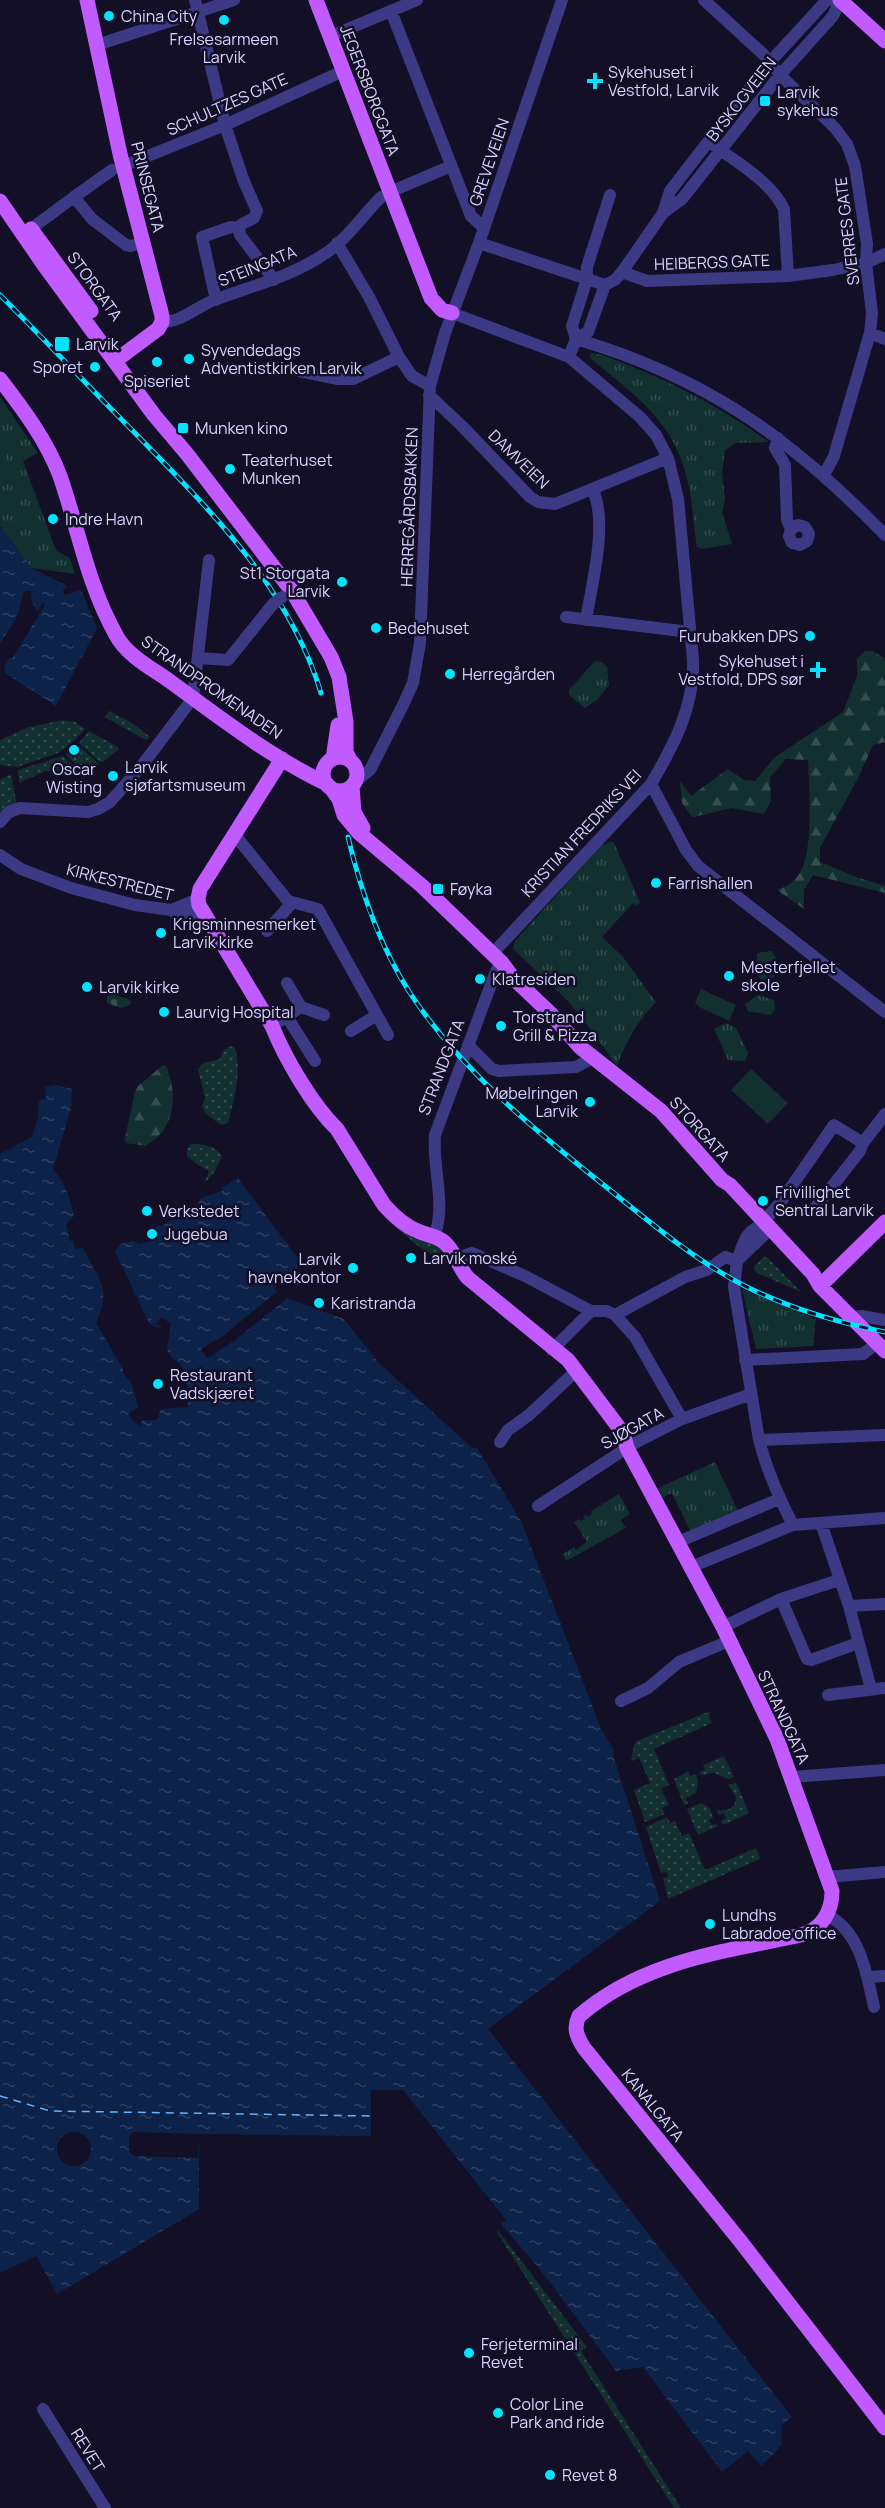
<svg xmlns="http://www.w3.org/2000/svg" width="885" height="2508" viewBox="0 0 885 2508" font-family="Manrope,sans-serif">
<defs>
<pattern id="grass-dots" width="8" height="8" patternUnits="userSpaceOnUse" patternTransform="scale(1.5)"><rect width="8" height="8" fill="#12302f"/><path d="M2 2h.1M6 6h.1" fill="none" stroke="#344d4e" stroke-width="1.8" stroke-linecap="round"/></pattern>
<pattern id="forest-firs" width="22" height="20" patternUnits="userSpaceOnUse" patternTransform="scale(1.5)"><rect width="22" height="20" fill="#12302f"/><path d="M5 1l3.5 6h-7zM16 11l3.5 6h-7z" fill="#344d4e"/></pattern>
<pattern id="cemetery-stones" width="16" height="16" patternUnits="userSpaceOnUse" patternTransform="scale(1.5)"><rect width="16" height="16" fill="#12302f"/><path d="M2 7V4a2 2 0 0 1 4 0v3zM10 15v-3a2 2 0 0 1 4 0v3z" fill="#344d4e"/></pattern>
<pattern id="park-tufts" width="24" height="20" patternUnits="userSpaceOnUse" patternTransform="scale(1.5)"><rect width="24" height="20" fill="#12302f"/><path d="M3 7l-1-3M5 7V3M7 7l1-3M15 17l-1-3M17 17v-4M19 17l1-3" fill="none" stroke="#344d4e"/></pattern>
<pattern id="water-ripples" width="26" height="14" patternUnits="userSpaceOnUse" patternTransform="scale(1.5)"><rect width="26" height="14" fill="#0c2248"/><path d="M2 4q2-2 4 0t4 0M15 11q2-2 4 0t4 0" fill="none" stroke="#2f4163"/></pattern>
</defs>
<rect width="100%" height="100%" fill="#130f26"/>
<!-- grass -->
<path fill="url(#grass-dots)" d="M109,711L135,725L150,737L147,740L144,739L108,719L105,717Z
M64,720L75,722L85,729L75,740L58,753L17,767L0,765V740L29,727Z
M89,731L118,747L119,749L103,762H100L79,743Z
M81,748L99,764L92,778L66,755L68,752L73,757Z
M63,756L78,770L45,771L19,783L18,770Z
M11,774L17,805L0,813V780Z
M230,1046L235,1048C242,1071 234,1100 228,1123L221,1125L206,1114L202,1106L205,1098L198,1069L204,1063L220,1059L224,1050Z
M191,1144C204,1144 214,1145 222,1156L215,1171L204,1184L209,1171L198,1165L187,1156V1149Z
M393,1225L444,1248L452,1266L418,1246Z
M764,1257L768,1258L801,1292L755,1272L754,1266Z
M710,1711L709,1718L712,1723L654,1749L669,1785L661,1789L669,1805L662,1808L665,1814L645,1822L634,1790L650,1783L639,1758L631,1761L635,1742Z
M724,1756L734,1777L729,1779L714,1773L701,1775L700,1772L705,1770L703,1765Z
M688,1771L690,1776L696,1774L698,1781L696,1793L686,1798L688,1803L684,1805L674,1779Z
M736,1782L749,1813L723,1825L721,1821L726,1818L724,1813L719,1815L717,1810C727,1811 736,1809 736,1797L729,1785Z
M701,1803L710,1808L713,1818L709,1820L712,1825L717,1824L718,1826L698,1835L687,1809Z
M667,1817L670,1823L675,1821L682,1836L689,1833L705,1870L756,1848L760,1859L668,1899L663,1878L668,1877L667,1872L661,1873L646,1827Z
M497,2229L587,2347L581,2351L681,2508H674L498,2234Z"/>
<!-- forest -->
<path fill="url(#forest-firs)" d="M865,651H873L885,659V742L873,745L859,776L820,848V862L859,878L885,886V893L813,875L804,890V909L777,890C785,887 792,884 797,877C815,856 809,788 808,760L786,759L770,777L771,801L764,814L731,808L694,817L691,816L682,803L680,781L691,796L728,769L744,780L755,781L775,757L843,712L857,676V659Z
M163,1065L166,1066C179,1096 175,1130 145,1146L126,1143L125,1138L135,1092L138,1086Z"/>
<!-- cemetery -->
<path fill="url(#cemetery-stones)" d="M111,994L128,999L131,1002L130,1005L121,1008L107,1003V996Z"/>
<!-- park -->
<path fill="url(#park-tufts)" d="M592,353C609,356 625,364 640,370C686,389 729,413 769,442L736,443L725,450L722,472L725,498L722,513L732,544L702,549L697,547C693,526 693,504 688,483C675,422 637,397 591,359L590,354Z
M0,397L38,453L23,461L54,545L57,551L70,558L75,574L31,568L0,526Z
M595,661L602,662L607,667L609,685L597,700L585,708L569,695V690Z
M613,841L640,902L637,906L633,903L602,937L623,957L656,1002C639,1019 625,1043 617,1066L583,1019L565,998L513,949L515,941L601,846Z
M772,951L781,969L766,985L758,976L757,953Z
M758,995L774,1000L775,1010L771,1015L748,1011L745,1004Z
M726,1023L736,1028L748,1053L745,1061L728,1060L714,1029Z
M742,1289L816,1319L813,1346L756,1349Z
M715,1462L739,1513L691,1532L672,1493L661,1498L656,1489Z
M619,1494L630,1514L621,1520L626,1528L566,1561L563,1554L574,1547L576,1550L587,1542L574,1522L579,1519L581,1521L585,1519L583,1516L586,1515L588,1517L592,1514L591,1511Z"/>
<!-- pitch -->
<path fill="#12302f" d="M0,450L18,474L0,487Z
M701,989L736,1005L729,1021L699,1007L695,1003Z
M751,1069L788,1103L768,1124L731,1090Z"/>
<!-- water -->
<path fill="url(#water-ripples)" d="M0,526L31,568L66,585L67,588L63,590L64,595L81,590L97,628L56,706L6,674L4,667L9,658L12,659L45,605L43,603L38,611L32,603L31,591H24L18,615L0,644Z
M55,1085L72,1089L71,1108L53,1169C65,1183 70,1198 74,1216L66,1224L70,1241H73L75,1249L83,1248C99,1281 112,1288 96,1323L123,1369V1372L132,1385L138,1408L128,1414L133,1421L140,1426L142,1420H156L159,1417L160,1409L188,1407V1388L184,1379L182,1366L172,1358L167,1350L171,1324L165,1319L161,1318L156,1324L162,1327H155L149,1323L115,1251L121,1244L133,1241L141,1244L157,1238L156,1235L159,1234L155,1226H161L197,1206L201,1198L223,1191L222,1188L238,1178L302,1264L274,1288L277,1292L223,1336L201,1349L207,1358L235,1340L287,1298L344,1319L378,1362L472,1448H477L521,1521L602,1731L614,1750L613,1755L660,1901L488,2029L792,2417L781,2426L782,2445L761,2466L748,2451L722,2472L643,2367L616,2371L539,2268L501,2224L506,2220L403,2090H371V2136L199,2134V2209L57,2294L36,2256L0,2273V1154L32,1137L38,1118L39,1101L46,1098L45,1087Z"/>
<!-- pier -->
<path fill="#130f26" d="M277,1292L280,1294L225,1339L205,1350L208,1354L233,1338L284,1297L287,1298L235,1340L208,1358L201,1349L223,1336Z
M57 2149a17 17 0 1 1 34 0a17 17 0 1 1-34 0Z
M133,2132L199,2134L198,2158L134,2156L129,2152V2137Z"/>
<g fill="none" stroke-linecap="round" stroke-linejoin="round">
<!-- ferry -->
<path stroke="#62b6ff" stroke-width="1.5" stroke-dasharray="8 6" stroke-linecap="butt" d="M0,2096L50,2111L371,2116"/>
<!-- minor -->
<path stroke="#3d3a85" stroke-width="12" d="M195,0L225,125L243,179L257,211L254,218L242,224L239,228L240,235L274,280
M704,0L763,54L780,75L835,128L847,144L855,166L867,244L866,263L872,313L870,333L834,456L824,475
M391,11L471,216L484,228
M331,36L417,0
M97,45L234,0
M715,146C739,164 771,182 784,209L788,276
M123,166L225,125L343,71
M390,192L451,166
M74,197L112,170
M663,213L670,191L770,62L827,0
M24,234L74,197L92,219L126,245L131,246L143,243
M337,243L369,297L399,357L412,376L430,386
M479,243L605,285L615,280L622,272L647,281L788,276L833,270L866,263L885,254
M622,272L663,213L682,199L780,75L833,16L837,7L836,0
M216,300L202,237L231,227L239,228
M452,313L569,357L640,417L656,435L668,458L678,499L693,660C695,705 674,745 651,784L492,954
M162,322C181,322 195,308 212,301C251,286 291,277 326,253C347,239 363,215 381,197
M870,333L885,339
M576,339C706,377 792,439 885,535
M576,339L588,332L605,285
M569,357L576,339L572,326L587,279V267L610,195
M299,371L338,379H353L399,357
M429,395L462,426L530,497L538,502L555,504L668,458
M778,438L775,448L785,465L787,520L791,529L798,525L805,527L809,534L807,541L800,545L792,543L789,536L791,529
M566,617L690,632
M586,620C592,583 608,524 593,490
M199,658L228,660L273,604
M356,781L370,770L403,705L413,683L420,643L430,386L445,333L479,243L562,0
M651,784L686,850L698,866L885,1012
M0,822L9,812L20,808L88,812L98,809L110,802L140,768L193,698L209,560
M235,835L288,901L318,909L388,1035
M0,855L21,869L71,888L135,905L171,910L177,914H192L202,910
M171,910L198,899
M267,931L291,904
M301,1007L324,1015
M287,1017L315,1061
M272,1026L301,1007L287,983
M351,1031L377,1015
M468,1045L492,1069L499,1071L576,1067L594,1057
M812,1212L860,1151L863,1143L885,1114
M763,1222L780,1203L834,1125L863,1143
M434,1237C447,1205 432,1168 435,1135L496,971L502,963
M457,1258L472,1253L525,1276L591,1311H607L615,1315L635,1337L682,1419
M615,1315L685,1277L707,1270L725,1257L737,1261C743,1244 746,1227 766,1225L764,1235L737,1261L734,1287L759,1440C767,1471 779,1498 793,1525
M852,1317L862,1316L885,1320
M552,1350L591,1311
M745,1360L863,1354L877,1343
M759,1440L885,1435
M500,1442L508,1430L529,1415L576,1371
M538,1506L633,1444L682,1419L751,1394
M821,1523L849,1606L871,1689
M678,1542L779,1499
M691,1567L793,1525L885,1518
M781,1599L807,1659L811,1660L858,1643
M849,1606L885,1604
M723,1627L781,1599L839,1580
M828,1695L885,1688
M621,1701L648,1688L679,1662L729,1641
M792,1777L885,1770
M827,1877L885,1872
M827,1915C860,1931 867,1974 874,2007
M868,1977L885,1976
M43,2409L105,2508"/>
<!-- major -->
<path stroke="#c25bff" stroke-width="15" d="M87,0L120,154L162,316V322L158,329L115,361
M316,0L431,298L442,310L452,313
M840,0L885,41
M0,201L44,265L154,415L187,454L292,591L331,657L339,677L346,722V752L350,760
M31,229L91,311
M0,379C23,409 47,441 60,476C79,531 87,583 116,635C126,655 153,669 171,682C220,718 272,758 327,784
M323 774a17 17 0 1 1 34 0a17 17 0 1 1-34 0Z
M282,759L200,889L198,899L199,905L272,1026C285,1058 312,1105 337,1129L384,1205C393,1215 404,1226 418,1231C426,1235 437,1236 444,1242C456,1252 458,1267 468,1278L568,1360L623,1433L627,1448L723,1627L777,1739L832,1891C832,1912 822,1929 801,1935C723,1952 642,1961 579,2016C573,2028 577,2037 584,2048L741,2242L885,2428
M333,759L338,725
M352,786L354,812L363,828
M331,788L339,799L344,815L359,833L422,886L502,963L513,978L551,1014L580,1047L661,1111L722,1180L730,1185L813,1274L820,1286L885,1351
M820,1286L885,1222"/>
<!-- rail casing -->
<g stroke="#00e5ff" stroke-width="5">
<path id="rail" d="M0,295C45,340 89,387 134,432C209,509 289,587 321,693
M348,837C361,892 379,945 410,993C462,1072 536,1131 610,1190C652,1224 695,1260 743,1285C788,1308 835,1322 885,1332"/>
</g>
<!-- rail -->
<use href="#rail" stroke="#130f26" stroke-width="3" stroke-dasharray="9" stroke-linecap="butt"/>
<!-- minor-bridge -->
<path stroke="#3d3a85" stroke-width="12" d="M273,604L282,597"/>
</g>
<!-- markers -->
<g fill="#00e5ff" stroke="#130f26" stroke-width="2">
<circle cx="109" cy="16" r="6"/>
<circle cx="224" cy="20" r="6"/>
<path d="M592 72h6v6h6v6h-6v6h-6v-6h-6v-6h6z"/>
<rect x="759" y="95" width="12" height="12" rx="3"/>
<rect x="54" y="336" width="16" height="16" rx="3"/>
<circle cx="189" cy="359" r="6"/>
<circle cx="157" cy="362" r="6"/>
<circle cx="95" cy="367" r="6"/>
<rect x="177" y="422" width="12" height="12" rx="3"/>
<circle cx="230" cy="469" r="6"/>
<circle cx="53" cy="519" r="6"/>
<circle cx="342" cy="582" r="6"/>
<circle cx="376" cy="628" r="6"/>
<circle cx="810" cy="636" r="6"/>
<path d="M815 661h6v6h6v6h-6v6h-6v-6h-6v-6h6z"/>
<circle cx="450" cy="674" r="6"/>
<circle cx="74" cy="750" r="6"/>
<circle cx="113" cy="776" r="6"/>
<circle cx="656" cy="883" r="6"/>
<rect x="432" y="883" width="12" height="12" rx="3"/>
<circle cx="161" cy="933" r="6"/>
<circle cx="729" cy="976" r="6"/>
<circle cx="480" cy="979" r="6"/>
<circle cx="87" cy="987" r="6"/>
<circle cx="164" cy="1012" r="6"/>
<circle cx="501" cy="1026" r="6"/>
<circle cx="590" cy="1102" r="6"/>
<circle cx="763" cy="1201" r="6"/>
<circle cx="147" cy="1211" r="6"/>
<circle cx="152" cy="1234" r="6"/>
<circle cx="411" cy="1258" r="6"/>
<circle cx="353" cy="1268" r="6"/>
<circle cx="319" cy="1303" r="6"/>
<circle cx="158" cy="1384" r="6"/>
<circle cx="710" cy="1924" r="6"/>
<circle cx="469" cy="2353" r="6"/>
<circle cx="498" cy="2413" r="6"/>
<circle cx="550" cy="2475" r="6"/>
</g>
<g text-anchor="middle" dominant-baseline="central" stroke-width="5" stroke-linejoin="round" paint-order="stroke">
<!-- poi labels -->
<g font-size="16" fill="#d9d4ff" stroke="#130f26" text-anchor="start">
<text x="121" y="16">China City</text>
<text x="224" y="39" text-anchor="middle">Frelsesarmeen<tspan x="224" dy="18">Larvik</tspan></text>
<text x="608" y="72">Sykehuset i<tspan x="608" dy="18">Vestfold, Larvik</tspan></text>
<text x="777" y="92">Larvik<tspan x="777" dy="18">sykehus</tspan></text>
<text x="76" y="344">Larvik</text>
<text x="201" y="350">Syvendedags<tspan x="201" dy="18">Adventistkirken Larvik</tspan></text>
<text x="83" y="367" text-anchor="end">Sporet</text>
<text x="157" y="381" text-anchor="middle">Spiseriet</text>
<text x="195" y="428">Munken kino</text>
<text x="242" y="460">Teaterhuset<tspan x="242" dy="18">Munken</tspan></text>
<text x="65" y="519">Indre Havn</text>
<text x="330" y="573" text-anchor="end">St1 Storgata<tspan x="330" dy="18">Larvik</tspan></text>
<text x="388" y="628">Bedehuset</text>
<text x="798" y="636" text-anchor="end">Furubakken DPS</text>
<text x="804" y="661" text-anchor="end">Sykehuset i<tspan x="804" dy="18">Vestfold, DPS sør</tspan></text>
<text x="462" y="674">Herregården</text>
<text x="125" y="767">Larvik<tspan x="125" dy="18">sjøfartsmuseum</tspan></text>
<text x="74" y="769" text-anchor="middle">Oscar<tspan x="74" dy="18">Wisting</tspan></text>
<text x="668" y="883">Farrishallen</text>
<text x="450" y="889">Føyka</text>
<text x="173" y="924">Krigsminnesmerket<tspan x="173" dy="18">Larvik kirke</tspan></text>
<text x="741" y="967">Mesterfjellet<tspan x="741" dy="18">skole</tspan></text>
<text x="492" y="979">Klatresiden</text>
<text x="99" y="987">Larvik kirke</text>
<text x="176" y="1012">Laurvig Hospital</text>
<text x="513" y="1017">Torstrand<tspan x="513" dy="18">Grill &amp; Pizza</tspan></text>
<text x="578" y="1093" text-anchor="end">Møbelringen<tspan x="578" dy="18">Larvik</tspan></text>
<text x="775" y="1192">Frivillighet<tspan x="775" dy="18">Sentral Larvik</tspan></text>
<text x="159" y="1211">Verkstedet</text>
<text x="164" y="1234">Jugebua</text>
<text x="423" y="1258">Larvik moské</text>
<text x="341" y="1259" text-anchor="end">Larvik<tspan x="341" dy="18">havnekontor</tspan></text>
<text x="331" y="1303">Karistranda</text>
<text x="170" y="1375">Restaurant<tspan x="170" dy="18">Vadskjæret</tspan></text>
<text x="722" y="1915">Lundhs<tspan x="722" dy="18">Labradoe office</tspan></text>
<text x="481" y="2344">Ferjeterminal<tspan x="481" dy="18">Revet</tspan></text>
<text x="510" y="2404">Color Line<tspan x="510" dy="18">Park and ride</tspan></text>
<text x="562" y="2475">Revet 8</text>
</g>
<!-- street labels -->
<g font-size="16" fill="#d9d4ff" stroke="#130f26">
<text transform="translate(370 90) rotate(69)">JEGERSBORGGATA</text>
<text transform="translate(741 99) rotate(-52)">BYSKOGVEIEN</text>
<text transform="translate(227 104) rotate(-24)">SCHULTZES GATE</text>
<text transform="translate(489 162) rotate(-71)">GREVEVEIEN</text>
<text transform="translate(148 187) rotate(76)">PRINSEGATA</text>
<text transform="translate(847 231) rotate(-97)">SVERRES GATE</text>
<text transform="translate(712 262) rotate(-2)">HEIBERGS GATE</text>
<text transform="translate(257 266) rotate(-22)">STEINGATA</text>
<text transform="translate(95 286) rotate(54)">STORGATA</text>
<text transform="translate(519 459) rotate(44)">DAMVEIEN</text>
<text transform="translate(409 507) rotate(-88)">HERREGÅRDSBAKKEN</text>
<text transform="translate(212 687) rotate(35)">STRANDPROMENADEN</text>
<text transform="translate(581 833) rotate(-47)">KRISTIAN FREDRIKS VEI</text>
<text transform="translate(120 882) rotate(14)">KIRKESTREDET</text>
<text transform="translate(441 1067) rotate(-69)">STRANDGATA</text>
<text transform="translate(700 1129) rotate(48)">STORGATA</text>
<text transform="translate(632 1428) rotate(-29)">SJØGATA</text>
<text transform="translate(784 1717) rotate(65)">STRANDGATA</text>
<text transform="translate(653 2105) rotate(51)">KANALGATA</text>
<text transform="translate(88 2450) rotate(58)">REVET</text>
</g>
</g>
</svg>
